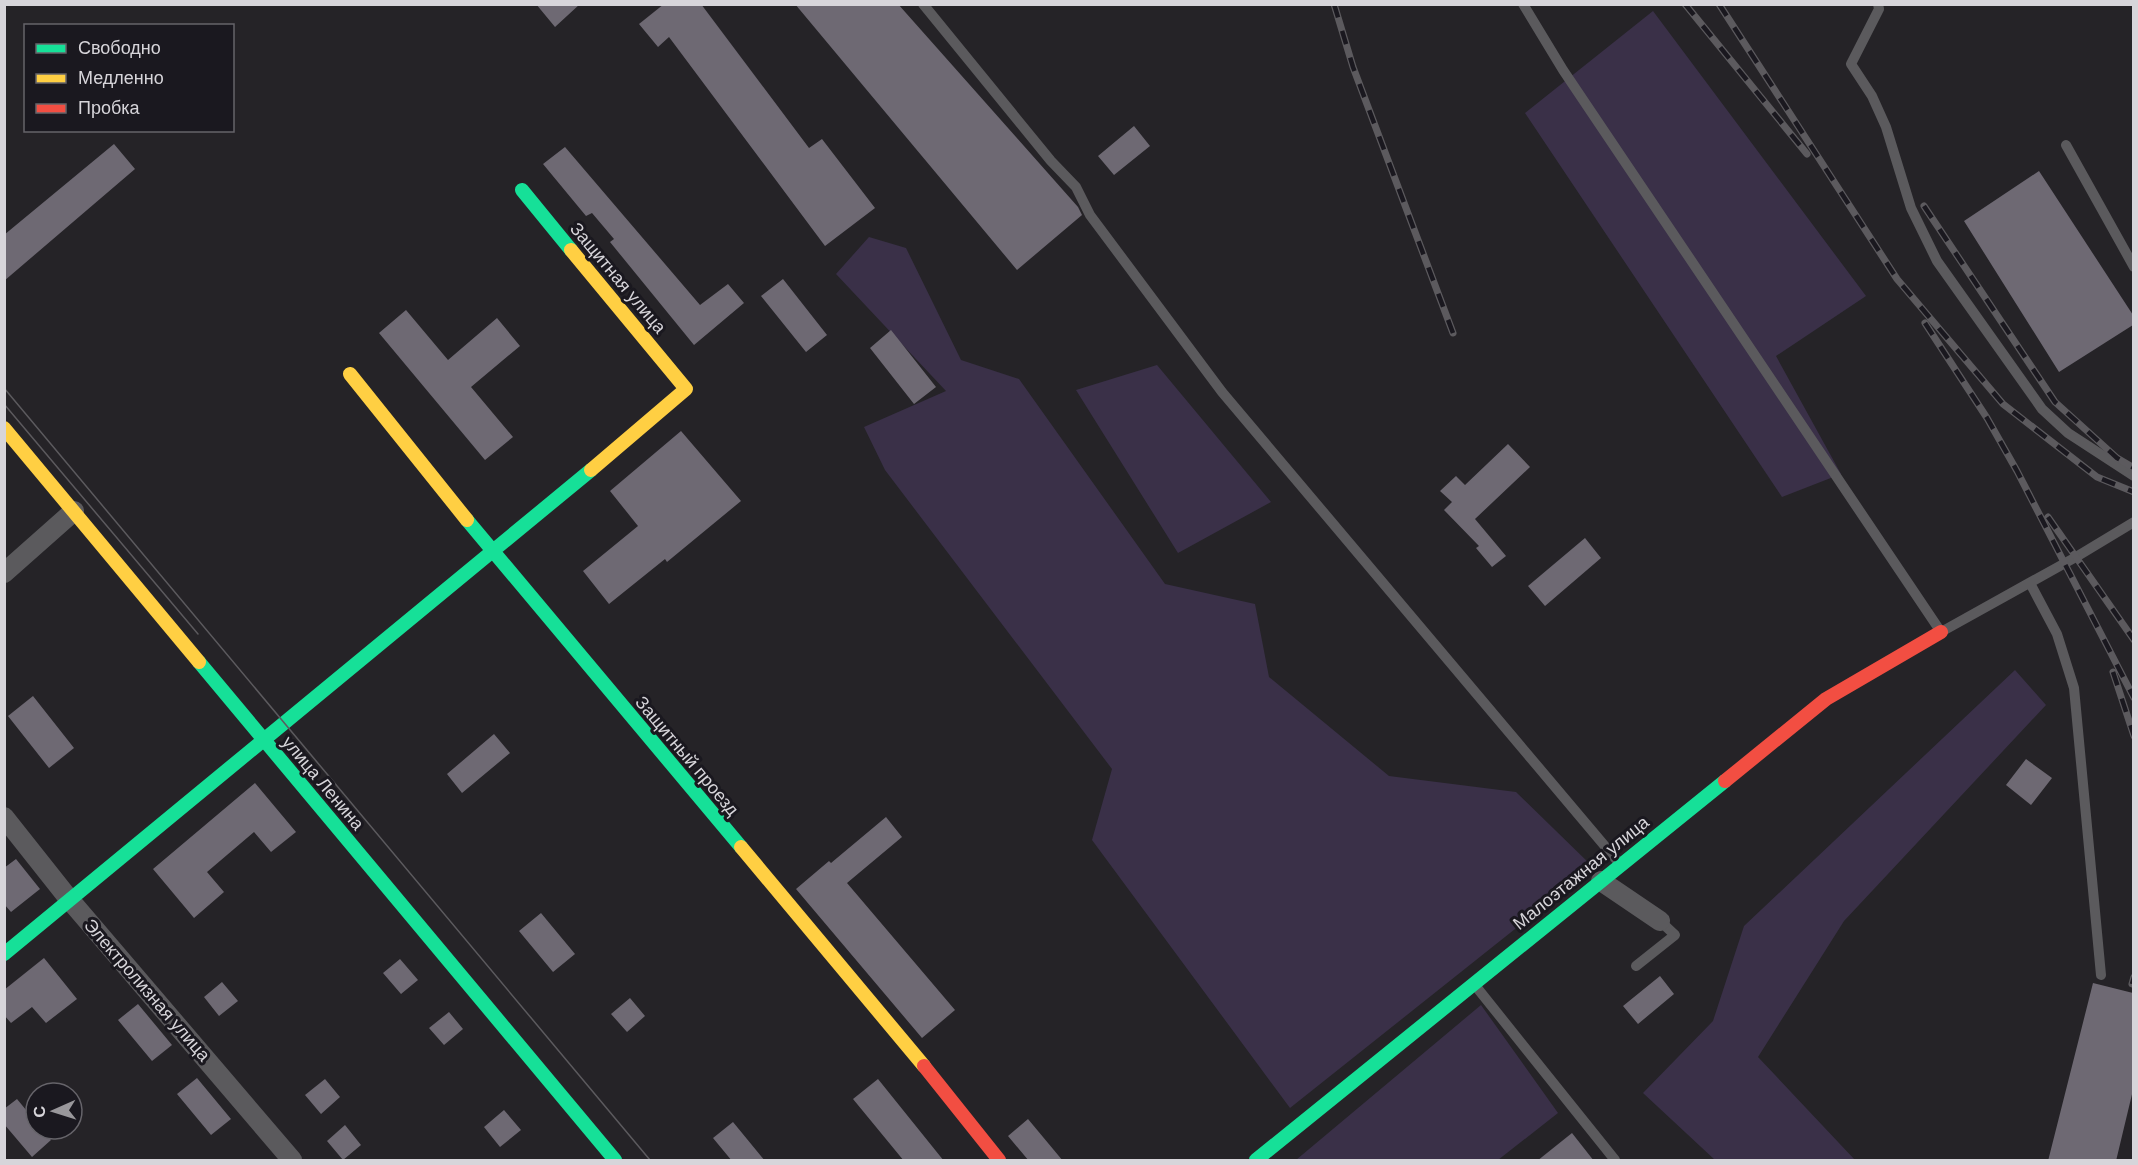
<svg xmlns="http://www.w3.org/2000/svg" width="2138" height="1165" viewBox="0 0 2138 1165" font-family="'DM Sans',sans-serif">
<rect width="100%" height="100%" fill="#252327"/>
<!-- green -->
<path fill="#3a3048" d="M1653,11L1866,296L1776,356L1841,474L1782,497L1525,113Z
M869,237L906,248L961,360L1019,379L1165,584L1255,604L1269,677L1389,776L1516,792L1593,867L1290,1108L1092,840L1112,769L885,470L864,427L946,391L836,274Z
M1157,365L1271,502L1178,553L1076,390Z
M2015,670L2046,705L1844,921L1758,1057L1855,1160H1715L1643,1093L1713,1021L1744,926Z
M1481,1005L1558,1113L1498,1160H1296Z"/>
<!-- building -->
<path fill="#6e6973" d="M536,4H580L555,27Z
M664,4H701L809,148L822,139L875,208L825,246L669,37L658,47L639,24Z
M795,4H898L1078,207L1082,215L1017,270Z
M1134,126L1150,146L1114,175L1098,156Z
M114,144L135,169L4,281V235Z
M565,147L700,305L728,284L744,303L694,345L610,242L614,239L592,213L586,216L543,164Z
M2039,171L2133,315V325L2059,372L1964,221Z
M783,279L827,335L806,352L761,296Z
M406,310L448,360L497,318L520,346L471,387L513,437L485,460L379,333Z
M891,330L936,387L914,404L870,348Z
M681,431L741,501L667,562L665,559L609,604L583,571L638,526L610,491Z
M1508,444L1530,467L1475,519L1506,556L1492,567L1476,548L1479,546L1444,510L1452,502L1440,491L1456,476L1465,485Z
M1585,538L1601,558L1545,606L1528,586Z
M33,696L74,748L49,768L8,716Z
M494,734L510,753L462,793L447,774Z
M2026,759L2052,778L2031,805L2006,785Z
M255,783L296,832L271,852L254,832L207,872L224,892L194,918L153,869Z
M886,817L902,837L847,883L955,1010L922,1038L796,889L829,861L831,863Z
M16,859L40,889L11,912L4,904V868Z
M541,913L575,954L553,972L519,931Z
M44,958L77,999L46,1023L32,1007L11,1023L4,1015V990Z
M400,959L418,980L401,994L383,973Z
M1660,976L1674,994L1638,1024L1623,1006Z
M222,982L238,1001L219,1016L204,997Z
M2093,983L2133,993V1090L2116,1161H2048Z
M630,998L645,1016L627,1032L611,1014Z
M138,1004L172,1045L152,1061L118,1020Z
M449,1012L463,1029L444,1045L429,1028Z
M197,1078L231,1119L211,1135L177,1094Z
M325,1079L340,1097L321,1114L305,1095Z
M878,1079L944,1161H904L853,1099Z
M17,1099L36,1122V1129H42L51,1140L32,1157L4,1124V1109Z
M504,1110L521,1130L500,1147L484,1127Z
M1028,1119L1063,1161H1029L1008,1136Z
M733,1122L765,1161H732L713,1138Z
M345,1125L361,1145L343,1160L327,1141Z
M1572,1133L1594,1161H1537Z"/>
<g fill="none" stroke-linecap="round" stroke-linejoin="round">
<!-- lane -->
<path stroke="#5b5a5d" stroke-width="10" d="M923,4L1051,161L1076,187L1090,215L1222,392L1620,864
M1523,4L1563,70L1941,632L2076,557L2134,522
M1878,4L1879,9L1851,64L1872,96L1886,127L1911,208L1937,261L2042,409L2068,433L2134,476
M2066,145L2134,267
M2030,583L2057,634L2074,688L2101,975
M1636,966L1675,935L1660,921
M1474,984L1615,1160"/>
<!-- street -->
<path stroke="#5b5a5d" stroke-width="20" d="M4,573L74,511
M4,817L69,899L292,1160
M1601,881L1660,921"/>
<!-- fast -->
<path stroke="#16e098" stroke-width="14" d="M522,190L571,250
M467,520L741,847
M199,662L615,1160
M4,954L591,470
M1256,1160L1725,781"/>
<!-- slow -->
<path stroke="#ffcf43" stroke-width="14" d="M571,250L686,389L591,470
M350,374L467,520
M4,428L199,662
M741,847L924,1066"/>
<!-- jam -->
<path stroke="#f24e42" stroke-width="14" d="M1725,781L1826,699L1941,632
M924,1066L999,1160"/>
<!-- tram -->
<path stroke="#5c5a5e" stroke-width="1.5" d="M4,388L650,1160
M4,404L198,634"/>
<!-- rail casing -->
<g stroke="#5c5a5e" stroke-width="7">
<path id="rail" d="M1334,4L1353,67L1453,333
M1685,4L1807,154
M1719,4L1897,279L2003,404L2097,477L2134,492
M1924,206L2055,402L2117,458L2134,468
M1925,323L1987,418L2017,471L2134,698
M2048,517L2134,640
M2113,672L2134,736
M2132,984L2134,977"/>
</g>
<!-- rail -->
<use href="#rail" stroke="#1a181f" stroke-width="4.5" stroke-dasharray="14" stroke-linecap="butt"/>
</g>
<g text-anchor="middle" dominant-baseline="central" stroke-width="6" stroke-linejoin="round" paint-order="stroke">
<!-- street labels -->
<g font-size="18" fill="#d7d5da" stroke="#1a181f">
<text transform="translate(618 278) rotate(50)">Защитная улица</text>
<text transform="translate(687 756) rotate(50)">Защитный проезд</text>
<text transform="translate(323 783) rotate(50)">улица Ленина</text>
<text transform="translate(1581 873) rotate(-39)">Малоэтажная улица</text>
<text transform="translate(147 990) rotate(49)">Электролизная улица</text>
</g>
</g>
<!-- border -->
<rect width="2138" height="1165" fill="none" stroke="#d7d5da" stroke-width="12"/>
<!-- legend -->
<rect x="24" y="24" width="210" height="108" fill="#1a181f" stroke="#66646a" stroke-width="1.5"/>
<rect x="36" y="44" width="30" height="9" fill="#16e098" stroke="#66646a" stroke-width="1.5"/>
<text x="78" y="54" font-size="18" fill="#d7d5da">Свободно</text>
<rect x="36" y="74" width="30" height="9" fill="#ffcf43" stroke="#66646a" stroke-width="1.5"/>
<text x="78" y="84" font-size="18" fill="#d7d5da">Медленно</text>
<rect x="36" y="104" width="30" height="9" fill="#f24e42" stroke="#66646a" stroke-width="1.5"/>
<text x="78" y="114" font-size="18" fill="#d7d5da">Пробка</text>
<!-- north arrow -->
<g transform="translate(54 1111) rotate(267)"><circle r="28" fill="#1a181f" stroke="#66646a" stroke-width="1.5"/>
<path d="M0-4.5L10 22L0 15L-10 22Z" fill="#99979b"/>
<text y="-9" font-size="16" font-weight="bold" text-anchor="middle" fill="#d7d5da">С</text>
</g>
</svg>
